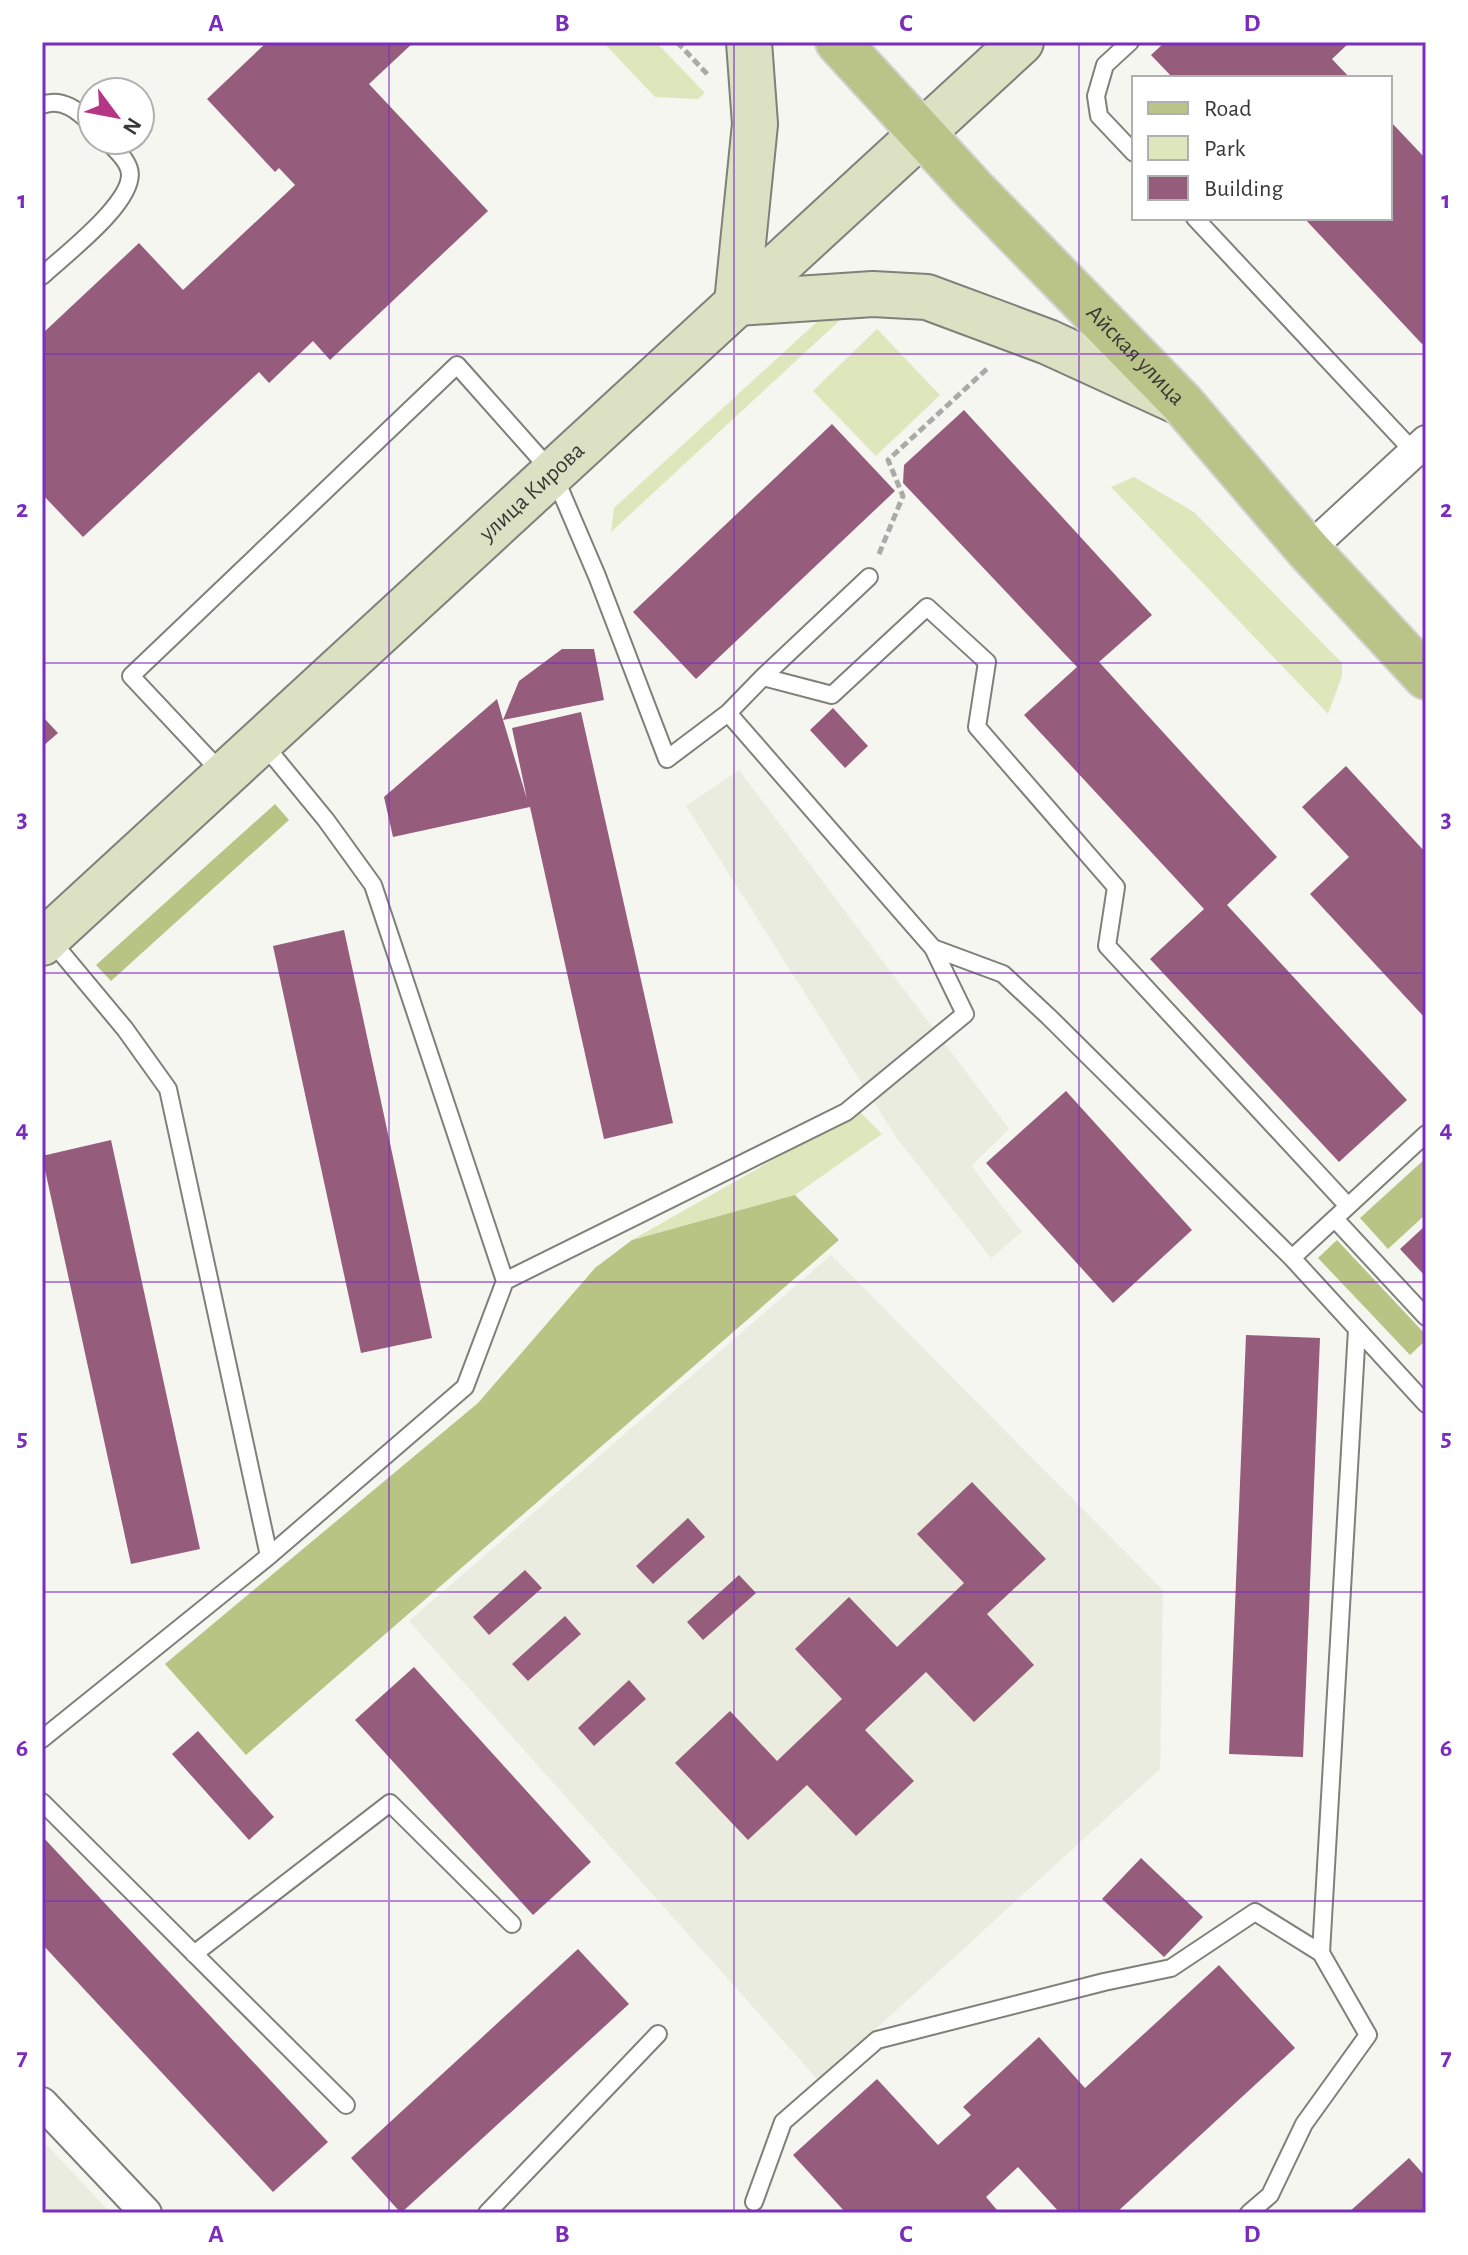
<svg xmlns="http://www.w3.org/2000/svg" width="1468" height="2255" viewBox="0 0 1468 2255" font-family="'Alegreya Sans',sans-serif">
<rect width="100%" height="100%" fill="#f5f6f0"/>
<!-- built -->
<path fill="#e9ecdf" d="M739,770L1009,1129L971,1166L1022,1232L991,1258L896,1137L686,806Z
M831,1255L1163,1590L1160,1769L819,2081L409,1621Z
M42,2140L111,2213H42Z"/>
<!-- green -->
<path fill="#dee7bc" d="M603,42H656L705,93L698,99L655,97Z
M850,311L611,532L614,508L821,318Z
M877,329L940,395L876,456L813,391Z
M1134,477L1194,512L1342,663V676L1328,714L1111,487Z
M859,1111L882,1134L795,1195L632,1240Z"/>
<!-- forest -->
<path fill="#b7c484" d="M275,804L289,820L111,981L96,965Z
M1426,1158V1214L1388,1249L1360,1218Z
M795,1195L839,1240L246,1755L165,1664L478,1403L595,1268L632,1240Z
M1337,1240L1426,1335V1340L1410,1355L1318,1258Z"/>
<!-- building -->
<path fill="#965c7c" d="M267,42H414L369,84L488,211L330,360L313,341L269,383L259,372L83,537L42,494V334L139,243L183,290L295,185L279,168L275,172L207,99Z
M1165,42H1350L1332,59L1350,78H1173L1151,55Z
M1390,121L1426,159V340L1422,344L1304,218H1390Z
M964,410L1152,615L1099,662L1277,857L1227,905L1407,1100L1339,1162L1150,959L1204,909L1024,715L1077,667L903,483L904,465Z
M832,424L895,491L696,679L633,612Z
M562,649H594L604,700L503,720L527,799L512,728L581,712L673,1123L604,1139L530,807L393,837L384,797L497,699L503,720L519,681Z
M833,708L868,746L845,768L810,730Z
M42,716L58,733L42,747Z
M1346,766L1426,853V1019L1310,894L1349,857L1302,807Z
M344,930L432,1338L361,1353L273,946Z
M1066,1091L1192,1230L1113,1303L986,1163Z
M111,1140L200,1549L131,1564L42,1156Z
M1426,1225V1277L1400,1249Z
M1246,1335L1320,1338L1303,1757L1229,1754Z
M972,1482L1046,1559L987,1614L1034,1665L974,1722L926,1672L865,1730L914,1781L856,1836L807,1785L748,1840L675,1763L730,1711L777,1761L842,1699L795,1649L849,1597L897,1647L964,1583L917,1534Z
M688,1518L705,1537L653,1584L636,1566Z
M525,1570L542,1588L489,1635L473,1617Z
M739,1575L756,1593L703,1640L687,1622Z
M565,1616L581,1634L528,1681L512,1664Z
M414,1667L591,1862L533,1915L355,1720Z
M629,1680L646,1699L594,1746L578,1728Z
M198,1731L274,1817L249,1840L172,1754Z
M42,1836L328,2142L273,2192L42,1944Z
M1141,1858L1203,1917L1164,1957L1102,1899Z
M578,1949L629,2004L401,2213L351,2158Z
M1219,1965L1295,2048L1116,2213H1060L1018,2167L986,2197L997,2210L994,2213H846L793,2155L877,2079L938,2145L971,2115L963,2107L1039,2037L1085,2088Z
M1409,2158L1426,2177V2213H1348Z"/>
<g fill="none" stroke-linecap="round" stroke-linejoin="round">
<!-- lane casing -->
<g stroke="#7e807a" stroke-width="20">
<path id="lane" d="M1130,42L1105,65L1096,96L1099,116L1134,153
M42,105C62,97 79,111 92,125
M1195,218L1414,452
M42,276C63,256 139,199 129,169C126,158 114,148 106,140
M869,577L763,677L832,695L927,607L987,662L977,727L1116,887L1107,946L1348,1206
M728,713L763,677
M262,742L326,820L373,885L505,1281
M222,773L131,676L457,365L553,473L597,576L667,759L728,713L933,948L1003,974L1049,1017L1292,1258L1426,1404
M49,938L125,1029L168,1089L269,1556
M1335,1219L1426,1317
M1292,1258L1426,1134
M42,1739L269,1556L465,1387L505,1281L846,1112L965,1014L933,948
M42,1802L346,2105
M1321,1953L1357,1329
M194,1954L390,1803L512,1924
M754,2202L783,2122L877,2040L1104,1982L1171,1968L1255,1912L1321,1953L1368,2035L1304,2124L1270,2195L1249,2213
M487,2213L658,2034"/>
</g>
<!-- street casing -->
<g stroke="#7e807a" stroke-width="34">
<path id="street" d="M1308,550L1426,441
M42,2103L146,2213"/>
</g>
<!-- secondary casing -->
<g stroke="#7e807a" stroke-width="48">
<g id="secondary">
<path d="M749,42L755,124L737,303L873,294L927,297L1048,342L1179,402"/>
<path id="s1" d="M42,943L1021,42"/>
</g>
</g>
<!-- primary casing -->
<g stroke="#d3d3d3" stroke-width="48">
<g id="primary">
<path id="s2" d="M838,42L973,189L1182,403L1308,550L1426,677"/>
</g>
</g>
<!-- path -->
<path stroke="#aaaba6" stroke-width="5" stroke-dasharray="8 4" stroke-linecap="butt" d="M677,42L710,77
M879,554L903,496L888,460L989,367"/>
<!-- lane -->
<use href="#lane" stroke="#fff" stroke-width="16"/>
<!-- street -->
<use href="#street" stroke="#fff" stroke-width="30"/>
<!-- secondary -->
<use href="#secondary" stroke="#dce1c4" stroke-width="44"/>
<!-- primary -->
<use href="#primary" stroke="#bac489" stroke-width="44"/>
</g>
<!-- grid -->
<path fill="none" stroke="#7b2cbf" stroke-width="2" stroke-opacity="0.55" d="M389,42V2213M734,42V2213M1079,42V2213M42,354H1426M42,663H1426M42,973H1426M42,1282H1426M42,1592H1426M42,1901H1426"/>
<g text-anchor="middle" dominant-baseline="central" stroke-width="8" stroke-linejoin="round" paint-order="stroke">
<!-- street labels -->
<g font-size="24" fill="#383937" stroke="#fff">
<text stroke="none"><textPath href="#s2" startOffset="432">Айская улица</textPath></text>
<text stroke="none"><textPath href="#s1" startOffset="666">улица Кирова</textPath></text>
</g>
</g>
<!-- border -->
<rect width="1468" height="2255" fill="none" stroke="#ffffff" stroke-width="88"/>
<!-- legend -->
<rect x="1132" y="76" width="260" height="144" fill="#ffffff" stroke="#afb0af" stroke-width="2"/>
<rect x="1148" y="102" width="40" height="12" fill="#bac489" stroke="#afb0af" stroke-width="2"/>
<text x="1204" y="116" font-size="24" fill="#383937">Road</text>
<rect x="1148" y="136" width="40" height="24" fill="#dee7bc" stroke="#afb0af" stroke-width="2"/>
<text x="1204" y="156" font-size="24" fill="#383937">Park</text>
<rect x="1148" y="176" width="40" height="24" fill="#965c7c" stroke="#afb0af" stroke-width="2"/>
<text x="1204" y="196" font-size="24" fill="#383937">Building</text>
<!-- north arrow -->
<g transform="translate(116 116) rotate(122)"><circle r="38" fill="#ffffff" stroke="#afb0af" stroke-width="2"/>
<path d="M0-6L14 30L0 20L-14 30Z" fill="#b43685"/>
<text y="-12" font-size="22" font-weight="bold" text-anchor="middle" fill="#383937">N</text>
</g>
<rect x="44" y="44" width="1380" height="2167" fill="none" stroke="#7b2cbf" stroke-width="3"/>
<g font-size="26" text-anchor="middle" font-weight="bold" fill="#7b2cbf">
<text x="216" y="31">A</text>
<text x="562" y="31">B</text>
<text x="906" y="31">C</text>
<text x="1252" y="31">D</text>
<text x="22" y="208">1</text>
<text x="1446" y="208">1</text>
<text x="22" y="517">2</text>
<text x="1446" y="517">2</text>
<text x="22" y="827">3</text>
<text x="1446" y="827">3</text>
<text x="22" y="1137">4</text>
<text x="1446" y="1137">4</text>
<text x="22" y="1446">5</text>
<text x="1446" y="1446">5</text>
<text x="22" y="1756">6</text>
<text x="1446" y="1756">6</text>
<text x="22" y="2065">7</text>
<text x="1446" y="2065">7</text>
<text x="216" y="2242">A</text>
<text x="562" y="2242">B</text>
<text x="906" y="2242">C</text>
<text x="1252" y="2242">D</text>
</g>
</svg>
